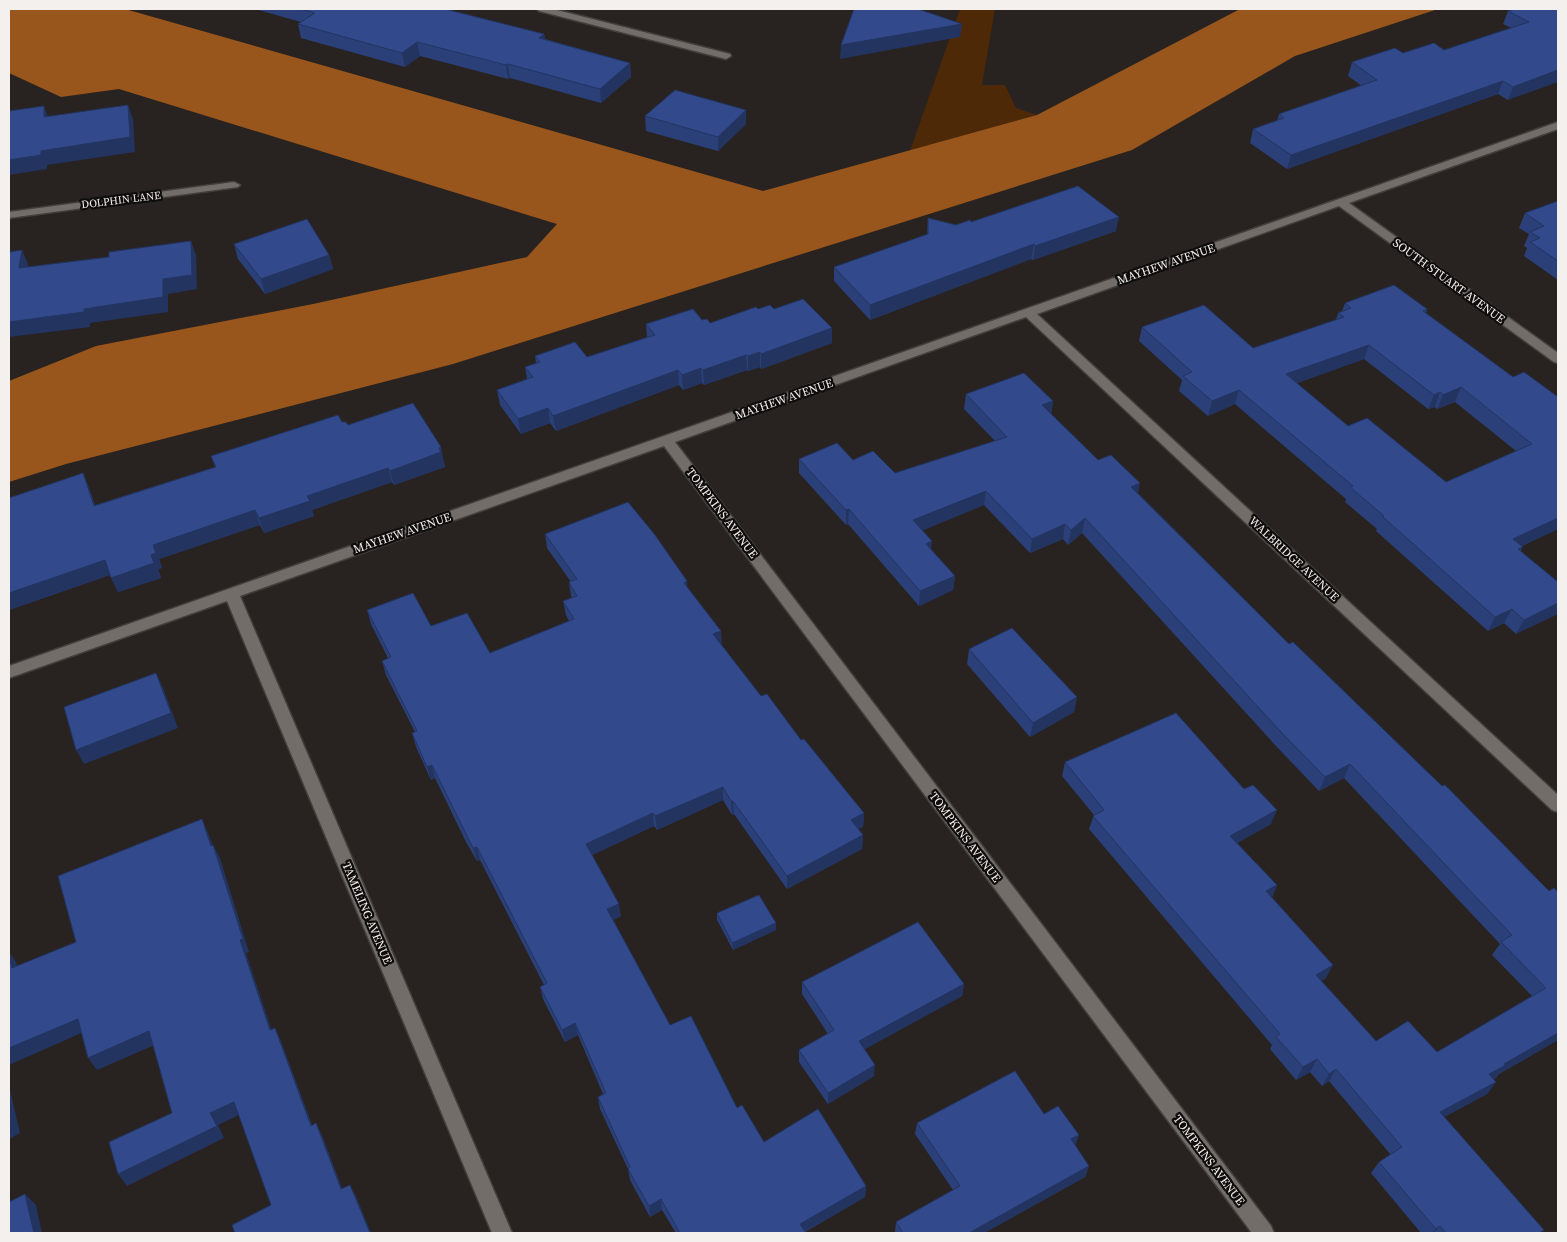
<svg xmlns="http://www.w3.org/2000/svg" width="1567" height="1242" viewBox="0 0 1567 1242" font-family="'Source Serif 4',serif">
<rect width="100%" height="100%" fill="#282320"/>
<!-- green -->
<path fill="#4e2908" d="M960,9H995L982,85H1005L1016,108L1037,115L910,151Z"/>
<!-- water -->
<path fill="#99561c" d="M9,9H125L763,191L1037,115L1240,9H1438L1295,56L1132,150L453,364L66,464L9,482V381L96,346L313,304L527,257L557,224L119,89L61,97L9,73Z"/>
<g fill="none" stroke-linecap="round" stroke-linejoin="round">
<!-- minor casing -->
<g stroke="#423e3b" stroke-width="3">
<path id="minor" d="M537,9H553L730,54L731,56L726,59L539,11Z
M1558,122V129L1349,203L1558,353V363L1554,362L1339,206L1037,314L1558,795V812L1552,810L1026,317L675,442L1271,1226L1274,1233H1252L664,446L240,596L512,1233H492L227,601L9,678V666Z
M234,182L240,185L238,187L9,218V212Z"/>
</g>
<!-- minor -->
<use href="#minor" fill="#726d69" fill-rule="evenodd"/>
</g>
<!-- wall -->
<path fill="#2b4078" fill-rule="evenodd" d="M255,9H445L544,34L545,39L630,63L631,77L601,103L510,78L508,79L420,56L405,67L301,38L298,24L301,22Z
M1558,9L1508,100L1498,94L1287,169L1250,143L1253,129L1277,121L1279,114L1362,86L1348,76L1352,62L1403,53L1444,50L1511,28L1503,24L1508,11Z
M645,116L746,124L718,151L646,131Z
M1558,201V280L1524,256L1527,248L1524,246L1529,234L1519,228L1525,213Z
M928,218L956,225L971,222L1116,231L1033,260L1031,259L870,320L834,281V267L927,235Z
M234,244L329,255L333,269L265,294L238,259Z
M1345,303L1427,309L1426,313L1513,377L1558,397V529L1522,546L1521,551L1558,582L1516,634L1504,623L1488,631L1376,531L1377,529L1345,502L1346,499L1235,404L1208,416L1179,391L1182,380L1139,341L1142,327L1253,348L1336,320L1338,313L1342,311ZM1364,359L1428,409L1435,407L1437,409L1455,402L1516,451L1446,482L1348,426L1297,383Z
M758,309H774L832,343L761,369L760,367L748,371L747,370L704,385L702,383L683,390L679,385L556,431L550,423L521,434L500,405L497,390L527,379L525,367L536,363L535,356L587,357L647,337L646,324L702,320L710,323Z
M966,394L1053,401L1051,414L1098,460L1138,493L1289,644L1549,891L1558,1040L1499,1074L1496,1078L1494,1079L1496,1082L1487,1094L1444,1117L1541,1233H1421L1371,1173L1379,1162L1391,1155L1329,1081L1322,1086L1310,1072L1296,1080L1270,1049L1272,1045L1089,829L1094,815L1062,776L1065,762L1271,824L1237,843L1277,885L1272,897L1326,978L1321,981L1376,1041L1437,1052L1532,996L1492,955L1500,944L1344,778L1319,791L1276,746L1082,533L1068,545L1063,539L1030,553L984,505L922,530L931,549L955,576L953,590L919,606L848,524L846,525L799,473V459L853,460L895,473L995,441L964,409Z
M342,422L444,462L445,467L394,485L392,482L312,510L314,516L264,533L260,525L159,559L162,568L158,569L161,578L118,592L110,575L9,610L83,473L89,488L95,505L215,467L211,456Z
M545,534L688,588L721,645L761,696L801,740L864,813L863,827L858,829L863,835L862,849L787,889L734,814L732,815L723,800L657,830L654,826L592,855L621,916L613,920L670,1025L764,1142L866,1186L865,1197L805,1232L806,1233H676L662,1210L650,1217L630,1180L628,1169L600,1109L598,1097L603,1094L578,1035L565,1042L543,999L540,987L544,985L480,860L477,861L466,842L435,778L431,780L416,747L412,733L415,732L386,675L382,661L388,658L371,624L367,610L431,626L490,653L569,621L566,615L563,601L572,598L571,596L569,582H571L547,548Z
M969,649L1077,697L1074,712L1030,737L967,664Z
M717,913L776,923V930L733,950L717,920Z
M802,982L964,984L962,996L864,1049L874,1076L828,1104L799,1062V1050L828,1034L802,994Z
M1044,1114L1079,1135L1075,1146L1089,1166L1085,1177L984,1233H895V1232L896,1222L953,1190L915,1134L917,1123Z"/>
<!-- shaded-wall -->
<path fill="#233461" d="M962,24L960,37L840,59L841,45Z
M544,34L546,48L539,38Z
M417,42L420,56L405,67L402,53Z
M630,63L631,77L601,103L600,89Z
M508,64L510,78L508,79L506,65Z
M1558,70V82L1508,100L1513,87Z
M1503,81L1498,94L1287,169L1291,155Z
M128,105L133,119L135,152L47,165V169L9,175V160Z
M44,106L49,120L44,117Z
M746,110V124L718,151V137Z
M1119,217L1116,231L1033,260L1035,246Z
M191,241L196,255L197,289L168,294V312L90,323V327L9,337V322L84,309L163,279Z
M1034,244L1031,259L870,320V305Z
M22,250L28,264L25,282L19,268Z
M329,255L333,269L265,294L261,279Z
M832,328V343L761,369V354Z
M1369,345L1364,359L1281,389L1286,374Z
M760,352V367L748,371V356Z
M746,355L747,370L704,385L703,370Z
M701,368L702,383L683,390L682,375Z
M678,370L679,385L556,431L553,416Z
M1461,387L1455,402L1437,409L1443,395Z
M1239,390L1235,404L1208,416L1212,401Z
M1440,392L1435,407L1428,409L1434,395Z
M1053,401L1051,416L1042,405Z
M548,408L550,423L521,434L518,419Z
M441,447L445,467L394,485L390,471Z
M388,468L392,482L312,510L314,516L264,533L259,518L307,496Z
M83,473L89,488L100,520L94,506Z
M1140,483L1137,498L1131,487Z
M986,491L984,505L912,535L913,520Z
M849,509L848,524L846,525V510Z
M255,510L260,525L159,559L162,568L158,569L161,578L118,592L111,578L151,555L153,545Z
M1085,518L1082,533L1068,545L1071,530Z
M1558,518V529L1506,553L1513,539Z
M1065,524L1063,539L1030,553L1032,539Z
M932,541L930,556L926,544Z
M105,560L112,574L9,610V593Z
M955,576L953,590L919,606L920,591Z
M687,581L688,595L684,583Z
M1558,603V614L1516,634L1524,620Z
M1512,609L1504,623L1488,631L1495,617Z
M721,631L722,645L713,634Z
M156,673L163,688L178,728L84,764L76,750Z
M1077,697L1074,712L1030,737L1033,723Z
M1350,764L1344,778L1319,791L1325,777Z
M432,765L435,778L431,780L427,767Z
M723,787V800L657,830L655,816Z
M731,801H733L734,814L732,815Z
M1277,810L1271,824L1225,850L1230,836Z
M653,813L654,826L588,857L586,844Z
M864,813L863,827L850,833L851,820Z
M202,819L208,833L218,859L211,846Z
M863,835L862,849L787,889V876Z
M213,845L220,858L249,952L246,953L276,1043L270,1030L240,940Z
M477,847L480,860L477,861L473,848Z
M1277,885L1271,898L1266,891Z
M619,904L621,916L609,922L607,909Z
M776,923V930L733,950L732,943Z
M9,952L16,962L21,981L12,968L9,958Z
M1333,965L1326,978L1309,988L1316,975Z
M964,984L962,996L858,1053L859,1041Z
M78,1019L86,1031L9,1065V1048Z
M575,1023L578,1035L565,1042L562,1030Z
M275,1028L281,1041L317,1138L311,1126Z
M149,1031L157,1044L97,1070L88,1058Z
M1558,1033V1040L1499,1074L1496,1078L1480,1086L1489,1074L1504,1064Z
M1317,1059L1310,1072L1296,1080L1303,1067Z
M875,1065L874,1076L828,1104V1093Z
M1336,1069L1329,1081L1322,1086L1329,1074Z
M1496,1082L1487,1094L1431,1124L1440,1112Z
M9,1085L20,1133L9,1139Z
M234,1102L241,1114L218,1125L224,1138L127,1186L118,1174L210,1113Z
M316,1123L322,1135L347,1201L341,1189Z
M1079,1135L1075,1146L1071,1139Z
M1089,1166L1085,1177L984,1233H969Z
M350,1185L356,1196L371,1233H370Z
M866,1186L865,1197L802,1233L800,1224Z
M25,1194L36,1205L42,1233H34Z
M661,1199L662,1210L650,1217L649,1206Z
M1440,1226L1434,1233H1432L1436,1229Z"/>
<!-- building -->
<path fill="#324a8b" stroke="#233461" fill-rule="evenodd" d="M300,9H445L544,34L539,38L630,63L600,89L508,64L506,65L417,42L402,53L298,24L315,13Z
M854,9H918L962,24L841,45Z
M1515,9H1558V70L1513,87L1503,81L1291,155L1253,129L1284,118L1279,114L1377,80L1352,62L1395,48L1403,53L1434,43L1444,50L1529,22L1508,11Z
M675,90L746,110L718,137L645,116Z
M128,105L130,137L41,151V155L9,160V111L44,106V117Z
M1078,186L1119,217L1035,246L1034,244L870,305L834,267L928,234V218L956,225L970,220L971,222Z
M1558,201V261L1530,242L1540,238L1530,232L1544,226L1525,213Z
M307,219L329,255L261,279L234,244Z
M191,241L192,275L163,279V297L84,309V312L9,322V252L22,250L19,268L109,257V252Z
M1394,285L1427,309L1423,311L1513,377L1524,372L1558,397V518L1513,539L1523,547L1518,549L1558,582V603L1524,620L1512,609L1495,617L1382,516H1384L1350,487L1353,486L1239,390L1212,401L1183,376L1192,372L1142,327L1204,305L1253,348L1344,317L1338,313L1351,308L1345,303ZM1369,345L1434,395L1440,392L1443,395L1461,387L1532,444L1446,482L1367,418L1348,426L1286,374Z
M803,299L832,328L761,354L760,352L748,356L746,355L703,370L701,368L682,375L678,370L553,416L548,408L518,419L497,390L533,377L525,367L540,362L535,356L575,342L587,357L655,335L646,324L693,309L702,320L707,319L710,323L756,307L758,309L770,305L774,309Z
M1024,373L1053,401L1042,405L1098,460L1111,455L1140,483L1131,487L1289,644L1293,642L1442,786L1445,785L1549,891L1554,888L1558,892V1033L1504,1064L1506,1065L1489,1074L1496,1082L1440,1112L1544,1230L1539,1233H1446L1440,1226L1436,1229L1379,1162L1402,1147L1336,1069L1329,1074L1317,1059L1303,1067L1276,1037L1280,1034L1093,816L1104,810L1065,762L1176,713L1244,789L1253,785L1277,810L1230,836L1277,885L1266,891L1333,965L1316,975L1376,1041L1408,1021L1437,1052L1546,988L1501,942L1512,935L1350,764L1325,777L1281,732L1085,518L1071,530L1065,524L1032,539L986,491L913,520L932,541L926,544L955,576L920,591L849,509L846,510L799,459L837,443L853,460L873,451L895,473L1007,437L966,394Z
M413,403L441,447L439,448L441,452L390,471L388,468L307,496L310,501L259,518L255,510L153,545L156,553L151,555L154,563L111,578L105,560L9,593V498L83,473L94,506L216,467L211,456L338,415L342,422H346L348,425Z
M628,502L655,535L687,581L684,583L721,631L713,634L761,696L767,694L801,740L804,739L864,813L851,820L863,835L787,876L733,801H731L723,787L655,816L653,813L586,844L619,904L607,909L670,1025L691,1016L737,1108L742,1105L764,1142L818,1109L866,1186L800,1224L806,1233H680L661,1199L649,1206L628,1169L630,1167L598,1097L606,1093L575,1023L562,1030L540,987L547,983L477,847L473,848L432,765L427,767L412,733L417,731L382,661L391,657L367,610L413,593L431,626L467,613L490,653L574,619L563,601L577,596L569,582L577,579L545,534Z
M1012,628L1077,697L1033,723L969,649Z
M156,673L171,713L76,750L64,707Z
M202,819L211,846L213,845L243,939L240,940L270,1030L275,1028L311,1126L316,1123L341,1189L350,1185L370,1233H235L232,1225L271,1205L234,1102L210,1113L217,1126L118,1174L109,1142L172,1113L149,1031L88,1058L78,1019L9,1048V958L12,968L76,942L58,876Z
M759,895L776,923L732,943L717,913Z
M918,922L964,984L859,1041L875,1065L828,1093L799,1050L834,1030L802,982Z
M1015,1071L1044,1114L1058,1106L1079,1135L1071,1139L1089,1166L969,1233H903L896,1222L960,1186L917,1123Z
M25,1194L34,1233H9V1202Z"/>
<g text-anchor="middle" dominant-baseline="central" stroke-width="4.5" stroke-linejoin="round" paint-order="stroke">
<!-- far-street labels -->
<g font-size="11" fill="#f3f0ed" stroke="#0f0d0b">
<text transform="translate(121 200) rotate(-7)">DOLPHIN LANE</text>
</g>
<!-- street labels -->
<g font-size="12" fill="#f3f0ed" stroke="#0f0d0b">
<text transform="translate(1166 264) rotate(-19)">MAYHEW AVENUE</text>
<text transform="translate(1449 281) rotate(36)">SOUTH STUART AVENUE</text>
<text transform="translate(784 399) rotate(-19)">MAYHEW AVENUE</text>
<text transform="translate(722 513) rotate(53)">TOMPKINS AVENUE</text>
<text transform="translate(402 533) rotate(-19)">MAYHEW AVENUE</text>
<text transform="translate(1294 559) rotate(43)">WALBRIDGE AVENUE</text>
<text transform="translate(965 837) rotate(53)">TOMPKINS AVENUE</text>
<text transform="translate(367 913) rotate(67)">TAMELING AVENUE</text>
<text transform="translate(1209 1160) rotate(53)">TOMPKINS AVENUE</text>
</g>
</g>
<!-- border -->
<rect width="1567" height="1242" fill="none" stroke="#f3f0ed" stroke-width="20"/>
</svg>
